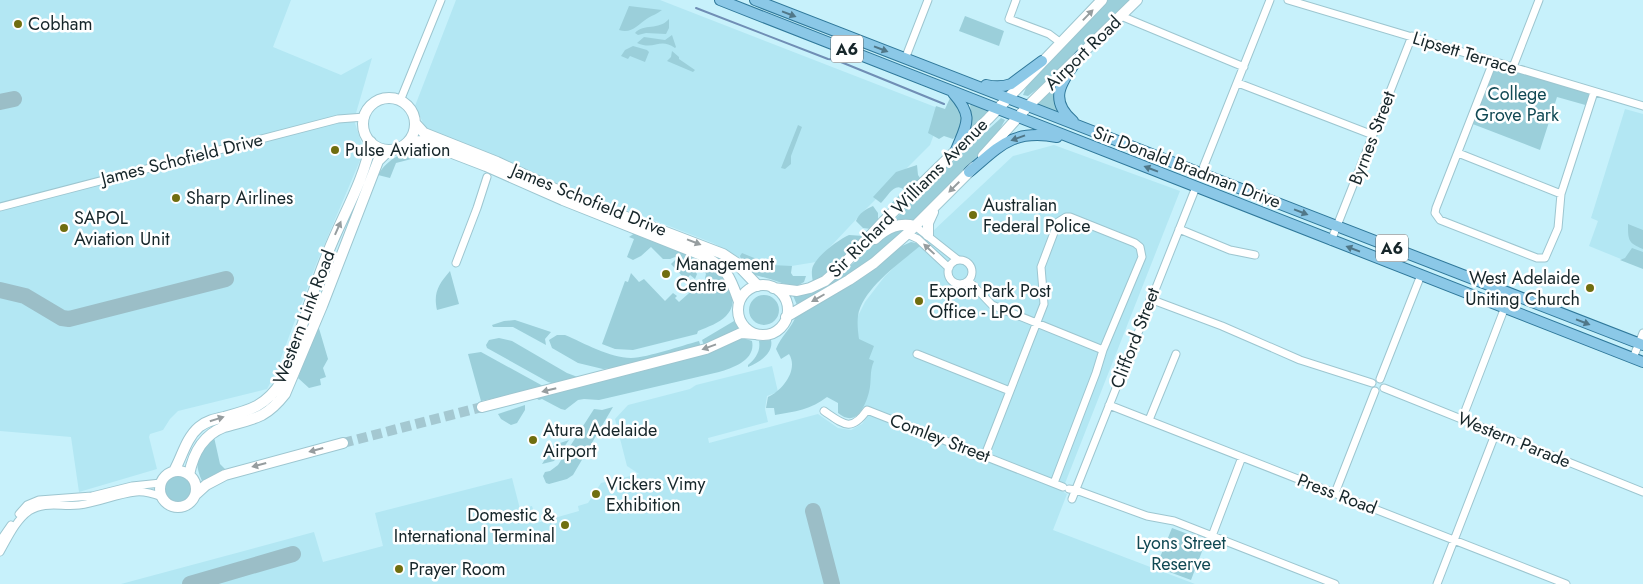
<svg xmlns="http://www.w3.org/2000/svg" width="1643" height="584" viewBox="0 0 1643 584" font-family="Jost,sans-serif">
<rect width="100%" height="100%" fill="#c7f1fb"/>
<!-- built -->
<path fill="#b3e7f3" d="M0,0H291L273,47L341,75L372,58L354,120L364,151L317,262L275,374L267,389L178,411L170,419L163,430L150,434L149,437L157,469L79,492L71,437L0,431Z
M456,0H660L943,110L930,145L864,211L816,262L773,269L744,260L713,243L560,184L426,129L415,106Z
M1625,109L1643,114V268L1589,246L1598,221L1591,218Z
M1054,145L1180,191L1062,491L1067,494L1053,530L1195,584H121L314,532L323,562L383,546L375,513L512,478L520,509L532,506L537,523L579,511L578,506L588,503L601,483L639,474L627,466L615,419L628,405L690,389L696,385L772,366L778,392L767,396L765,409L768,422L708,438L709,443L818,414L838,428L851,430L862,424L869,414L855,408L856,320L865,302L885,276L1013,156Z"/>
<!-- green -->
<path fill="#9bcfda" d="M1108,0H1131L1045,83L1028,96L1023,95L1028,83L1049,60Z
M629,6L662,10C657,14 653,15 648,18C637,25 632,34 619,30Z
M965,16L1004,31L999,46L959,31Z
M669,19V28L666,34L646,33L638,35L635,33C644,23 658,31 669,19Z
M672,35L676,47L675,48C659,37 655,51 637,43L644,37L665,40Z
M633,46L647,50L649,52L645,62L630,56L628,59L621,56L625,50Z
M672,51L679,57V59L695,70L693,72L667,61L671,57Z
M1493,62L1594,92L1589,106L1557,97L1540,150L1470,123Z
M1056,83L1057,113L1036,105Z
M950,98C967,108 966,127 953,139L944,136L939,139L928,133L936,106L945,109Z
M970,101L992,109L972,128L971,127Z
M1001,118L1005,120L996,136L915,223L892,222L936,177Z
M798,125L802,127L791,156V164L785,169L781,168Z
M424,149L432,152L431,158L423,156L396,163L390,178L378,175C388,158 405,150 424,149Z
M917,165L918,175L920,178L895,204L888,207L904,190C895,181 888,196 881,203L873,197L896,172Z
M873,206L878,213V221L871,229L863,228L856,221C859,213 866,209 873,206Z
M1628,224L1643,230V249C1628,243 1628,240 1628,224Z
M905,228L907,231L850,275L797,305L792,293L834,279L856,261L882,236Z
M635,233L691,256L693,260L691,266L697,274L695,279L690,275L686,280L671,264L677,258L675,257L670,259H663L651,247L641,256L633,260L627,257L634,239L629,237Z
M849,235L864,236L828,272L813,282C812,277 811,271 813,266C818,255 838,240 849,235Z
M911,242L916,243L920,246C900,263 862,289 858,316C857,323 858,332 859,339L874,346L869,359L874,361C869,372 872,381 869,392C865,407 856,428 838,413V403L827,397C812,409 794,412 775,415L774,408H766L768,397C782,391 799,370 789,354L781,359L776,349C781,336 791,329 796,316L902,246Z
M1632,248L1643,252V269L1620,260L1625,258Z
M742,253L771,265L792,266L791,273L793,276H806L804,282L797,286L785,284L770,279L755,275L743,264L740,256Z
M705,263C721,272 744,298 726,316C719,323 708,327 698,331L697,334L633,350L615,349L602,344L625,281L628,282L631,273L639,282L644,279L665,301L673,293L677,296L675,298L679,302L697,286H702L708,281L705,278L706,274L702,267Z
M450,271L459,304L437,310C433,292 439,284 450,271Z
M749 310a15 15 0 1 1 30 0a15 15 0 1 1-30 0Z
M515,320L551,332L545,339L546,345L513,327H493L492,325L504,321Z
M734,321L739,329L704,346L702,340Z
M318,325L328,359L323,368L326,377L320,379L321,385L309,388L298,378Z
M557,335H565C584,343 610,358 631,358C650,357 680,346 699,341L701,347L616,368L603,369L578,363L552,348L549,340Z
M499,338L512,341L567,373L583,379L555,384L548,382L487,348L486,345L489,340Z
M743,338L752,341C756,360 733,368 719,372L599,400L584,399L578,400L565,410L561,409L542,399L539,400L534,397C605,380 676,366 743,338Z
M771,340C774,353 759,363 748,367V365C755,359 761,351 759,341Z
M481,352L543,386V388L481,401L468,354Z
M525,405V410L517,423L511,425L501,419L498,414Z
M613,407L573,475L567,479L549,484L546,483L543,476L545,472L550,471L558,465L594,409L602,410Z
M214,437L220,464L225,469L202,481C192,458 199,454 214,437Z
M569,440L554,461L542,464L554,445Z
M164 489a14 14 0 1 1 28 0a14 14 0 1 1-28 0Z
M1172,528L1206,541L1191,580L1156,567Z"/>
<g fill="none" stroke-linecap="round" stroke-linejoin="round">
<!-- stream -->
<path stroke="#708eb5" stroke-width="2" d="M696,8L828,59L836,60L944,104"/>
<!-- taxiway -->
<path stroke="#9bbec7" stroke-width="16" d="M0,102L14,99
M0,290L25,296L62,318L69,319L226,279
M813,511L832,584
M190,584L293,554"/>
<!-- secondary-tunnel -->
<path stroke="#a4c8d1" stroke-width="10" stroke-dasharray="10 5" stroke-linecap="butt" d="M343,443L482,407"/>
<!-- street casing -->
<g stroke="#9dc6d0" stroke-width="9">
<path id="street" d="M1016,0L1009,19L1049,34L1061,43
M1288,0L1643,106
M1121,16L1244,67
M905,59L928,0
M1493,62L1436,208L1435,213L1440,220L1537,258H1545L1558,228L1561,194L1594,92
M1513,67L1539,0
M1238,83L1373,135
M400,101L441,0
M1458,153L1561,194
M1201,173L1270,0
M0,207L338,119L365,117
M915,226L958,260
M1179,229L1230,250L1255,255
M907,234L918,239L949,268
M1331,241L1412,36
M948 272a12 12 0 1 1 24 0a12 12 0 1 1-24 0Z
M456,263L477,208L487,177
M969,281L992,305L1103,350
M1150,299L1222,326L1300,360L1372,383
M917,354L1010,391
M1633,358L1643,333
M1380,379L1421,275
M1384,388L1643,492
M1109,405L1566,584
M824,411C843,424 851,433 867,410L1063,487
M1462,419L1505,307
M1149,420L1176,354
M985,455L1044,304L1041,267L1058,222L1066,217H1070L1135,243L1140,247L1142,257L1103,350L1096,373L1054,483
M1069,489L1076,490L1147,516L1174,521L1335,584
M1335,493L1375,391
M1072,499L1196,187
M19,514L27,505L39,500L92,496L132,486L161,483
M1212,536L1242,457
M0,541L11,525
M0,552C8,538 16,520 29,511C45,501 61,507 79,505C98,503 116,494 136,492C145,491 154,494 162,497
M1437,584L1496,432"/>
</g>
<!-- secondary casing -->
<g stroke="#9dc6d0" stroke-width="12">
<path id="secondary" d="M363 124a26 26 0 1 1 52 0a26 26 0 1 1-52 0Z
M415,123L424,133L497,162L566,194L723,254L735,262L758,286
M407,143L421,141L486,166L563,200L704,256C728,269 730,277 739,302
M983,156L1028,106L1137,0
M928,235V223L933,212
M875,239C887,228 899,222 915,226
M738 310a25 25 0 1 1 50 0a25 25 0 1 1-50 0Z
M773,288L797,291L810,288L825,281L843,265L884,221L988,119L1102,0
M786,317L849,280L874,263L907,234L974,167
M482,407L706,349L741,333L755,334
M174,471C182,457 186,438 199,427C206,421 215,419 224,417C251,410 266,406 282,381C299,340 310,297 327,255C341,218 364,182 371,142
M160 489a18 18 0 1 1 36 0a18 18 0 1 1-36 0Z
M189,475C193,454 203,435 224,427C237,423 250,421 262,415C271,410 278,403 285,394L322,306L378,161L389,150
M195,495L206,485L225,475L343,443"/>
</g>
<!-- primary casing -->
<g stroke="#2f789a" stroke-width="12">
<path id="primary" d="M720,0L1643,362
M755,0L1643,345
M986,85C995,87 1003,87 1011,84L1042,61
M953,93C974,117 967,123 956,150
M1073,121C1046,98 1064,79 1080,56
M969,172C1000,146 1012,129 1057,137"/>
</g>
<!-- street -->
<use href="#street" stroke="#fff" stroke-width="7"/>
<!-- secondary -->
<use href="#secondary" stroke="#fff" stroke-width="10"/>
<!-- primary -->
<use href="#primary" stroke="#8bc8e7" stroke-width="10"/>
</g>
<!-- one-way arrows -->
<defs><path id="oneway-solid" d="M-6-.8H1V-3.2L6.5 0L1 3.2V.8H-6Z" transform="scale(1.25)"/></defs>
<g fill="#507788">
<use href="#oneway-solid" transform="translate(789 14) rotate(21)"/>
<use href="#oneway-solid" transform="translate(881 49) rotate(21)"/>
<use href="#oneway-solid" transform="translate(1018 138) rotate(160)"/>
<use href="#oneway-solid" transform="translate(1151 169) rotate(-159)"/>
<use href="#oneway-solid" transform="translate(1301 212) rotate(21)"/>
<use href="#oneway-solid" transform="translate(1353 249) rotate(-159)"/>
<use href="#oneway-solid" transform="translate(1583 322) rotate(21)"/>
</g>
<g fill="#969d9f">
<use href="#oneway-solid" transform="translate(1088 15) rotate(-46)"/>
<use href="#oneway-solid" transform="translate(954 187) rotate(135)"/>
<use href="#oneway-solid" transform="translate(338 228) rotate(-66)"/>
<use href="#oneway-solid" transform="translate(694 242) rotate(21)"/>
<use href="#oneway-solid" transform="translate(929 249) rotate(-137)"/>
<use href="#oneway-solid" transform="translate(818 298) rotate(150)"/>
<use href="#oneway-solid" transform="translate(709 347) rotate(160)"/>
<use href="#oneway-solid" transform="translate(549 390) rotate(166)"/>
<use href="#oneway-solid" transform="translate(217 419) rotate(-17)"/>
<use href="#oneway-solid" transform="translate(316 450) rotate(165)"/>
<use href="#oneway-solid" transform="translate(259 465) rotate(165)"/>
</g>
<!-- markers -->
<g fill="#706e0f" stroke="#fff" stroke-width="2">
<circle cx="18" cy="24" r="5"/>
<circle cx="335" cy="150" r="5"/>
<circle cx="176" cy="198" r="5"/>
<circle cx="973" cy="215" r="5"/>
<circle cx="64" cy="228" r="5"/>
<circle cx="666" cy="274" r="5"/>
<circle cx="1590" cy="288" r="5"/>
<circle cx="919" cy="301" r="5"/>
<circle cx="533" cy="440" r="5"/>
<circle cx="596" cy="494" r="5"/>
<circle cx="565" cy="525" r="5"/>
<circle cx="399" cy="569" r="5"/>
</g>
<g text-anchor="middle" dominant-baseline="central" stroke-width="5" stroke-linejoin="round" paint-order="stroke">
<!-- shield labels -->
<g fill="#fff" stroke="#5c676a" stroke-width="1">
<rect x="831" y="35.5" width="32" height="27" rx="4"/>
<rect x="1376" y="234.5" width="32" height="27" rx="4"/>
</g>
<g font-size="16" font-weight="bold" fill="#16262a">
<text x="847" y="49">A6</text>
<text x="1392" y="248">A6</text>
</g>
<!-- poi labels -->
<g font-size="18" fill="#16262a" stroke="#fff" text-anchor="start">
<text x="28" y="24">Cobham</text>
<text x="345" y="150">Pulse Aviation</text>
<text x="186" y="198">Sharp Airlines</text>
<text x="983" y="205">Australian<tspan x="983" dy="21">Federal Police</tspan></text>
<text x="74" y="218">SAPOL<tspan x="74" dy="21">Aviation Unit</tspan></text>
<text x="676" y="264">Management<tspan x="676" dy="21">Centre</tspan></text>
<text x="1580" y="278" text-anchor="end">West Adelaide<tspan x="1580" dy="21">Uniting Church</tspan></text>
<text x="929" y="291">Export Park Post<tspan x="929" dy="21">Office - LPO</tspan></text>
<text x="543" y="430">Atura Adelaide<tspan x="543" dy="21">Airport</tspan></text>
<text x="606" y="484">Vickers Vimy<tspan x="606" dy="21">Exhibition</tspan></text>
<text x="555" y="515" text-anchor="end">Domestic &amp;<tspan x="555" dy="21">International Terminal</tspan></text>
<text x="409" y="569">Prayer Room</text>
</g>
<!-- street labels -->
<g font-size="18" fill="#16262a" stroke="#fff">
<text transform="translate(1083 53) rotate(-44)">Airport Road</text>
<text transform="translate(1465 53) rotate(17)">Lipsett Terrace</text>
<text transform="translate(1372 138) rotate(-69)">Byrnes Street</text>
<text transform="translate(182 159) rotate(-14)">James Schofield Drive</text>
<text transform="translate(1187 167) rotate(21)">Sir Donald Bradman Drive</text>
<text transform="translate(908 198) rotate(-45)">Sir Richard Williams Avenue</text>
<text transform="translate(589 200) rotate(22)">James Schofield Drive</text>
<text transform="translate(304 317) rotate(-69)">Western Link Road</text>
<text transform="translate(1135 338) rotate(-69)">Clifford Street</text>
<text transform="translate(940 438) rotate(21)">Comley Street</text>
<text transform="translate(1514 440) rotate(22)">Western Parade</text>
<text transform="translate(1337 494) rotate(21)">Press Road</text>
</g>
<!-- park labels -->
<g font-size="18" fill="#114954" stroke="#fff">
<text x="1517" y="94">College<tspan x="1517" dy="21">Grove Park</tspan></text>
<text x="1181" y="543">Lyons Street<tspan x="1181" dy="21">Reserve</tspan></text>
</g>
</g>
</svg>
